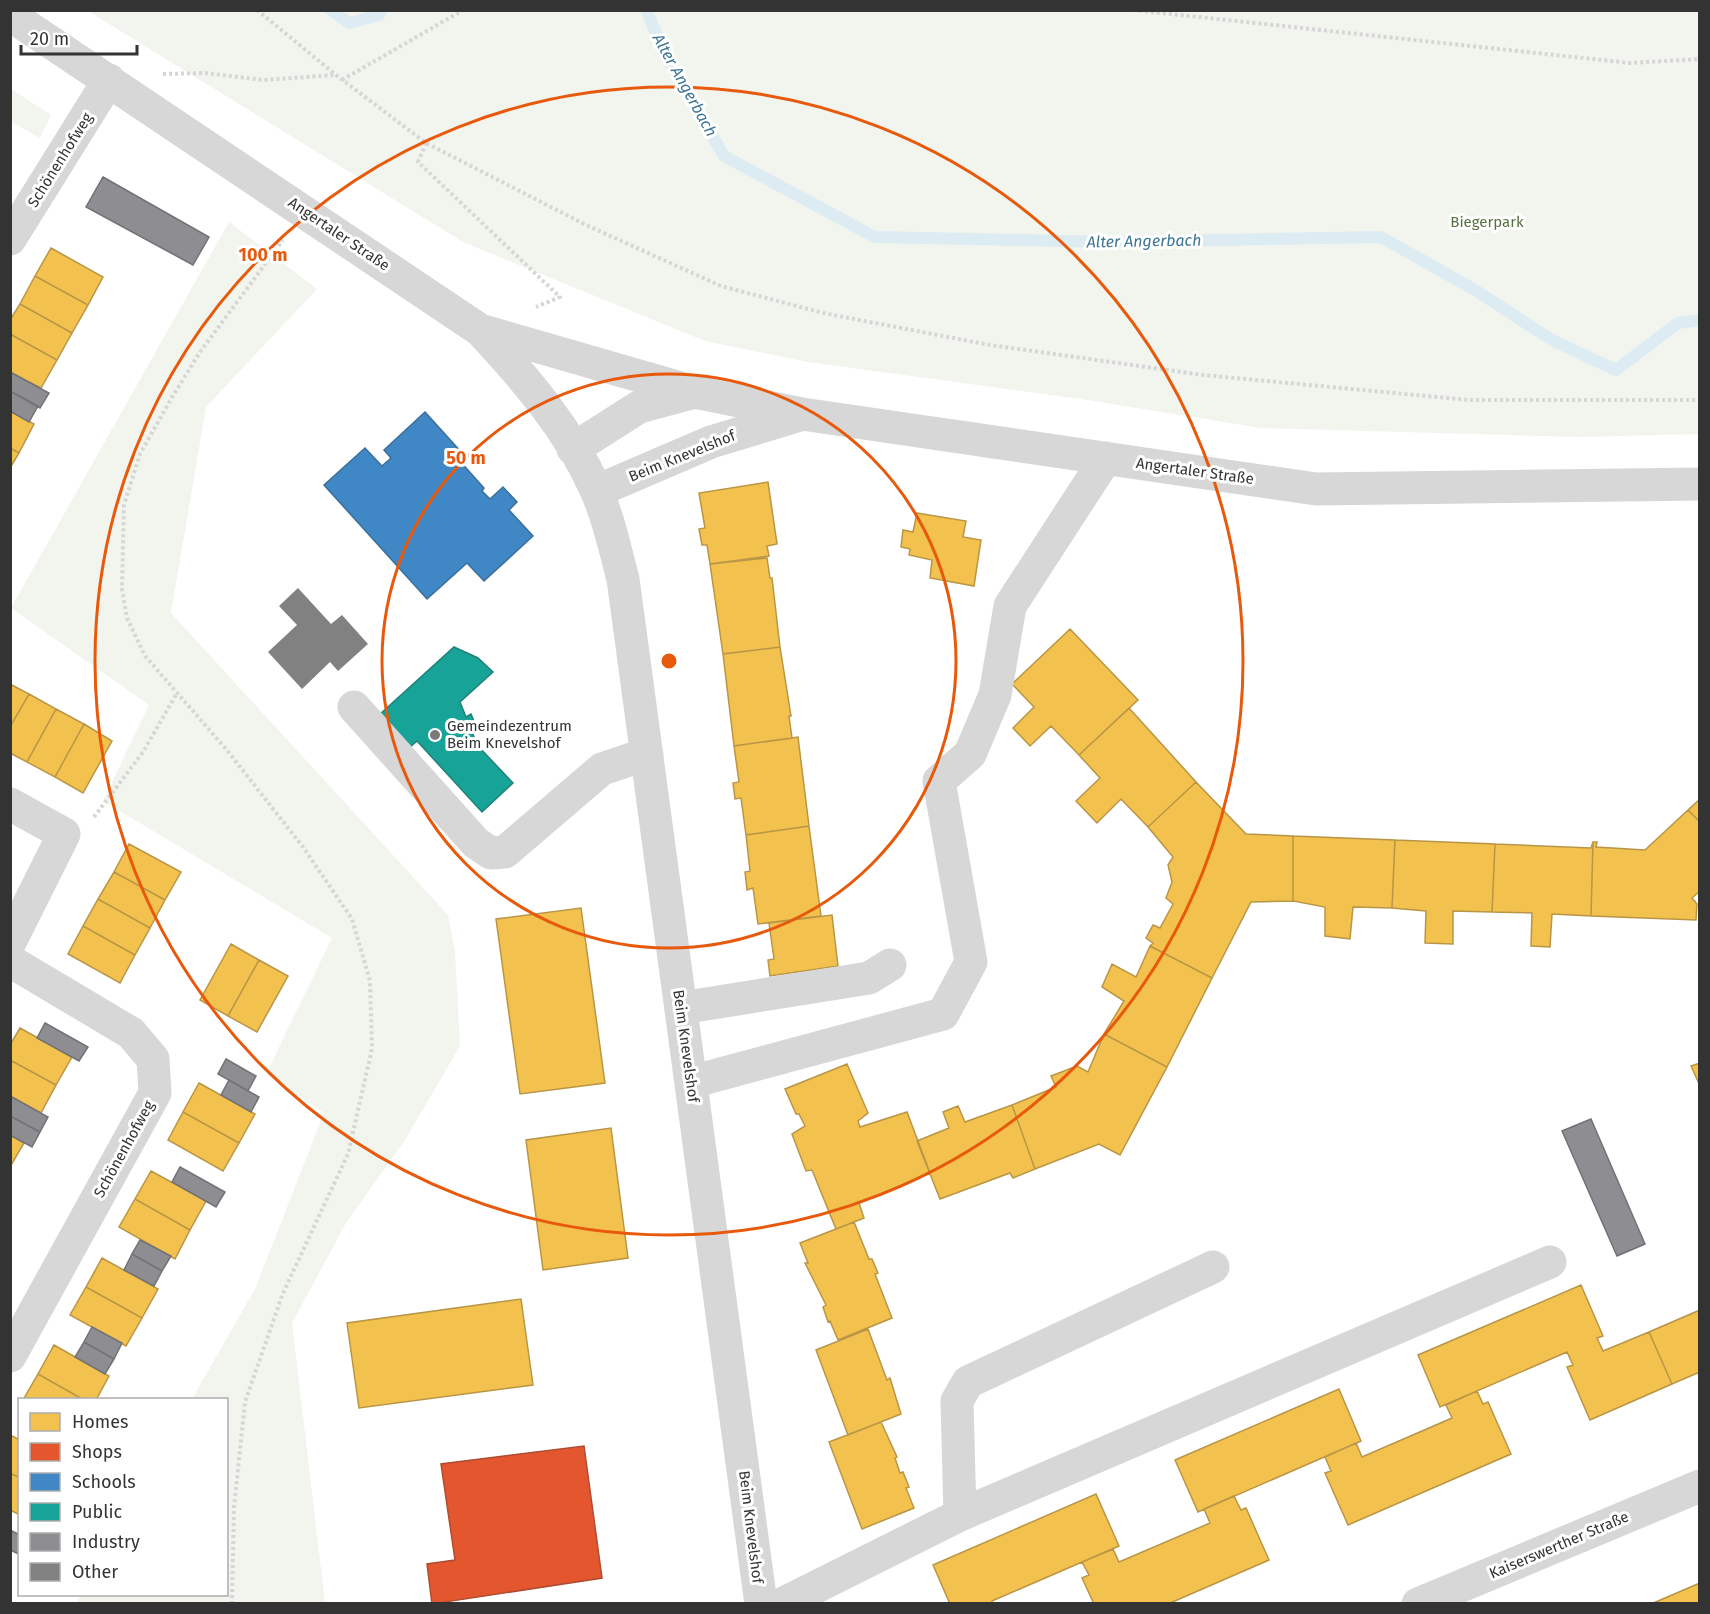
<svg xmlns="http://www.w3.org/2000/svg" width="1710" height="1614" viewBox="0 0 1710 1614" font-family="'Fira Sans',sans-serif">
<rect width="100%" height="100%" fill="#fff"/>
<!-- green -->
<path fill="#f1f5ed" d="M88,11H1699V434L1580,437L1261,428L1081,399L808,362L705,341L463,242Z
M11,89L51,115L40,138L11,122Z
M229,222L317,289L206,407L171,613L448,915L455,952L460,1046L405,1140L346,1223L292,1323L325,1603H76L81,1595L226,1594V1400L192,1399L255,1289L324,1113L266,1074L332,938L103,801L149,705L11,608Z"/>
<!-- homes -->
<path fill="#f2c14e" stroke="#b99646" stroke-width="1.5" d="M51,248L103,277L88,305L35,276Z
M35,276L88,305L72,333L20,304Z
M20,304L72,333L57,360L10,334V320Z
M10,334L57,360L41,388L10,372Z
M10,411L34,424L19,453L10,448Z
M10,448L19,453L10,468Z
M768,482L777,544L767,546L769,556L710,564L707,545H702L699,529L705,528L699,493Z
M917,513L966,521L963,537L981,540L974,586L930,578L932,560L909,555L910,549L901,547L903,530L913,532Z
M767,558L770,578H772L780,647L723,654L710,564Z
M1070,629L1138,700L1079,755L1051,726L1030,746L1013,728L1034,707L1012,684Z
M780,647L791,716H789L792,738L734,746L723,654Z
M10,684L29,694L10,727Z
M29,694L56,709L27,762L10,753V727Z
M1129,708L1196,782L1148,827L1121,799L1097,823L1076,801L1100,778L1079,755Z
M56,709L84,724L55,777L27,762Z
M84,724L112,741L83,793L55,777Z
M798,737L809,826L746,835L741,798L735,799L733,783L739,782L734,746Z
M1196,782L1246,834L1293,836V901L1251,902L1212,978L1150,946L1153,943L1146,938L1153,925L1160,928L1173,904L1166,898L1172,882L1168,865L1173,857L1148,827Z
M1700,799V822L1688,810Z
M1688,810L1700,822V891L1692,898L1697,904L1696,920L1591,916L1593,842H1597L1596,847L1645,850Z
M809,826L821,916L758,924L753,888L747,890L745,872L750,871L746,835Z
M1293,836L1395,840L1392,908L1353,907L1350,939L1325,936V907L1293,901Z
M1395,840L1495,844L1492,912L1453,911V944L1425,943L1426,911L1392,908Z
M1593,842L1591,916L1552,914L1550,947L1531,946L1532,913L1492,912L1495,844L1591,848Z
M129,844L181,872L165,900L114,872Z
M114,872L165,900L150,928L98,899Z
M98,899L150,928L135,955L83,926Z
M581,908L605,1083L520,1094L496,919Z
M832,915L838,966L770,976L768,960L774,959L769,923Z
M83,926L135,955L120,983L68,954Z
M231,944L259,960L228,1016L200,1000Z
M1150,946L1212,978L1167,1067L1104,1034L1124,1001L1102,987L1112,964L1136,977Z
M259,960L288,976L257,1032L228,1016Z
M20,1028L72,1057L56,1085L10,1060V1045Z
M1104,1034L1167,1067L1120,1155L1099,1144L1035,1169L1012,1105L1056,1087L1051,1076L1077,1066L1088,1072Z
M10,1060L56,1085L41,1113L10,1096Z
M1700,1063V1086L1691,1066Z
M847,1064L868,1113L858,1121L860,1127L907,1112L930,1173L859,1203L864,1218L836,1229L812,1170L806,1171L792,1134L805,1126L799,1114H796L785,1089Z
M199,1083L255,1114L239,1143L183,1112Z
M1012,1105L1035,1169L1013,1178L1010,1173L940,1199L917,1141L949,1128L943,1112L958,1106L965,1122Z
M183,1112L239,1143L223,1171L168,1140Z
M611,1128L628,1258L543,1270L526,1140Z
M10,1135L24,1143L10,1167Z
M151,1171L206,1201L190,1230L135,1199Z
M135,1199L190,1230L175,1259L119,1227Z
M854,1222L869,1259H872L878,1273L875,1274L892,1318L838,1340L830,1321L828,1322L823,1307L826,1305L805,1263H808L800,1243Z
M102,1258L158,1289L142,1318L86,1287Z
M1581,1285L1603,1336L1597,1338L1603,1351L1649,1332L1672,1384L1590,1420L1567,1367L1573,1365L1567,1352L1440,1407L1418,1355Z
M86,1287L142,1318L126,1346L70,1315Z
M521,1299L533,1385L359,1408L347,1323Z
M1700,1310V1372L1672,1384L1649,1332Z
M868,1329L887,1380L890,1378L901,1414L848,1435L816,1350Z
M54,1345L109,1376L96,1400H84L38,1374Z
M38,1374L84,1400H23Z
M1339,1389L1361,1441L1198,1512L1175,1460Z
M1477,1391L1483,1404L1488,1402L1511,1454L1348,1525L1325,1473L1331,1471L1325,1457L1356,1443L1362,1457L1452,1418L1446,1405Z
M881,1422L897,1457L895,1458L900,1473L903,1472L909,1487L906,1488L914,1508L862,1529L829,1442Z
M10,1435L20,1440V1478L10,1473Z
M10,1473L20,1478V1515L10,1510Z
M1096,1494L1119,1546L992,1601L993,1604H950L933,1565Z
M1234,1496L1241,1510L1246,1508L1269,1560L1168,1604H1094L1082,1578L1089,1575L1082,1562L1113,1549L1119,1562L1210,1523L1204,1509Z
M1700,1583V1604H1651Z"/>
<!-- shops -->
<path fill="#e4572e" stroke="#af4c30" stroke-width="1.5" d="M584,1446L602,1578L432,1604L427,1564L455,1560L441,1464Z"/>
<!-- schools -->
<path fill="#3f88c5" stroke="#3b6e99" stroke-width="1.5" d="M425,412L463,454L458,459L484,488L482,491L490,499L503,487L517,502L509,510L533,536L484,581L467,563L427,599L324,485L365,448L382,466L391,458L384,450Z"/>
<!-- public -->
<path fill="#17a398" stroke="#1f817a" stroke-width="1.5" d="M454,647L478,658L493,672L460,702L466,717L471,714L476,726L471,729L477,745L513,783L482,812L417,741L409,748L379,715Z"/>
<!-- industry -->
<path fill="#8d8d92" stroke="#727276" stroke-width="1.5" d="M103,177L209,237L193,265L86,207Z
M10,372L49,393L40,408L10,391Z
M10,391L38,406L29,422L10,411Z
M45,1023L88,1047L79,1061L37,1038Z
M226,1059L256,1076L248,1091L218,1074Z
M229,1080L259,1097L251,1112L221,1095Z
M10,1096L48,1117L40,1132L10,1116Z
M10,1116L40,1132L32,1147L10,1135Z
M1591,1119L1645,1244L1617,1256L1562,1131Z
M180,1167L225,1192L216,1207L172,1182Z
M140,1240L171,1256L162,1271L132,1254Z
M132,1254L162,1271L154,1286L124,1270Z
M92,1327L122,1343L114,1359L84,1342Z
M84,1342L114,1359L105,1374L75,1357Z
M10,1530L20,1535L19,1554L10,1550Z"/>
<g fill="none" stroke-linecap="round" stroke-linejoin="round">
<!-- stream -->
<path stroke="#ddebf3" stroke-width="12" d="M331,10L349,23L379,15L382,10
M646,10L666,56L724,156L875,237L1112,242L1381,237L1475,290L1552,340L1616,370L1678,323L1700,320"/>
</g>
<!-- building -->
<path fill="#818181" d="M298,588L331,624L342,615L368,644L338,671L330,662L302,689L268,652L297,625L279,606Z"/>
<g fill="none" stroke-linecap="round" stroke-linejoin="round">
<!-- path -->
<path stroke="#d6d6d6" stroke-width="4" stroke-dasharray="3 3" stroke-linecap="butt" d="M257,10L336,75L426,143L586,225L721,286L823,313L990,345L1203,375L1469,400H1700
M1133,10L1630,63L1700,59
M163,74L205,73L263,80L335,75
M342,80L463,10
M426,143L418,162L560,297L536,307
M94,817L143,752L177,693
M232,1604L234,1507L245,1402L283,1293L348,1154L372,1049L370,981L352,919L303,847L226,749L145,656L127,618L122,589L124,505L140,454L171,399L200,352L283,240"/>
<!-- minor -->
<path stroke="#d7d7d7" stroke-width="33" d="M10,15L480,330L695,392L802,414L1316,489L1700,484
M10,239L109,80
M480,330C525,378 569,429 596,490C609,518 615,550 623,579L761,1604
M573,449L639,407L695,392
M597,491L711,442L800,415
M354,707L476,843L491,853L505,852L602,769L647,754
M10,804L64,834L10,942
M10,961L131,1033L153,1059L155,1093L10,1356
M681,1008L869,978L890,965
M691,1082L943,1014L971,962L939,781L970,754L995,695L1010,606L1106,458
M960,1515L957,1401L968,1382L1213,1267
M782,1604L960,1515L1550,1262
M1418,1604L1700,1486"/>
</g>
<!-- distance rings -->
<g fill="none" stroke="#e8590c" stroke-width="3">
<circle cx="669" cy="661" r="287"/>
<circle cx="669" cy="661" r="574"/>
</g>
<!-- markers -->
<circle fill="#7a7a7a" stroke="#fff" stroke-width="2" cx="435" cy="735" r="6"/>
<g text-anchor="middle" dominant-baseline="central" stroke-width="6" stroke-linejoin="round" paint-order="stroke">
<!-- street labels -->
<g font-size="15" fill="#333" stroke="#fff">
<text transform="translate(60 160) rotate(-58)">Schönenhofweg</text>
<text transform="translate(339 234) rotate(34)">Angertaler Straße</text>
<text transform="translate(682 456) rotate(-22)">Beim Knevelshof</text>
<text transform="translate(1195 471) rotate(8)">Angertaler Straße</text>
<text transform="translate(686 1046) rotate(82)">Beim Knevelshof</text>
<text transform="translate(124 1149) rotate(-61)">Schönenhofweg</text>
<text transform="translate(751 1527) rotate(83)">Beim Knevelshof</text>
<text transform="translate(1559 1545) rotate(-23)">Kaiserswerther Straße</text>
</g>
<!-- park labels -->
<g font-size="15" fill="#56703f" stroke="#fff">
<text x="1487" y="222">Biegerpark</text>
</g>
<!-- poi labels -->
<g font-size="15" fill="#333" stroke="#fff" text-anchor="start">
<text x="447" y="726">Gemeindezentrum<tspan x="447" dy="17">Beim Knevelshof</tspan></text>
</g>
<!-- water labels -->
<g font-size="16" font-style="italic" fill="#3f7597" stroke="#fff">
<text transform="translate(685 85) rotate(61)">Alter Angerbach</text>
<text transform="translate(1144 241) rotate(-1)">Alter Angerbach</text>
</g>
</g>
<circle cx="669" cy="661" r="9" fill="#e8590c" stroke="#fff" stroke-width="3"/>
<g font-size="18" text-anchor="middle" font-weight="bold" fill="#e8590c" stroke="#fff" stroke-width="6" stroke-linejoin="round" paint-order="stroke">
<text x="263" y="261">100 m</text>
<text x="466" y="464">50 m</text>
</g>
<!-- border -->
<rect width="1710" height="1614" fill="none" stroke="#333333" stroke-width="24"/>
<!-- legend -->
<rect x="18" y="1398" width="210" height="198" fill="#ffffff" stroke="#adadad" stroke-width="1.5"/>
<rect x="30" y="1413" width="30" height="18" fill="#f2c14e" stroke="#adadad" stroke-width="1.5"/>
<text x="72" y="1428" font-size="18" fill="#333333">Homes</text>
<rect x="30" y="1443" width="30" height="18" fill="#e4572e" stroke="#adadad" stroke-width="1.5"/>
<text x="72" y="1458" font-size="18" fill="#333333">Shops</text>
<rect x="30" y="1473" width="30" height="18" fill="#3f88c5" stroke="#adadad" stroke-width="1.5"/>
<text x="72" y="1488" font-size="18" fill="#333333">Schools</text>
<rect x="30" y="1503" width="30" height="18" fill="#17a398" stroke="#adadad" stroke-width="1.5"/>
<text x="72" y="1518" font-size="18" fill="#333333">Public</text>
<rect x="30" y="1533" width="30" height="18" fill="#8d8d92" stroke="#adadad" stroke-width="1.5"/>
<text x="72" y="1548" font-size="18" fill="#333333">Industry</text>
<rect x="30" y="1563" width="30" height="18" fill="#818181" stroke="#adadad" stroke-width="1.5"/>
<text x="72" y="1578" font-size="18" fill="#333333">Other</text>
<!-- scale -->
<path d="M21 45v9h116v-9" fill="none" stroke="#333333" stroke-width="3"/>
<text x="30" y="45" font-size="18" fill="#333333" stroke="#ffffff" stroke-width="4.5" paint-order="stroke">20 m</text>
</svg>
